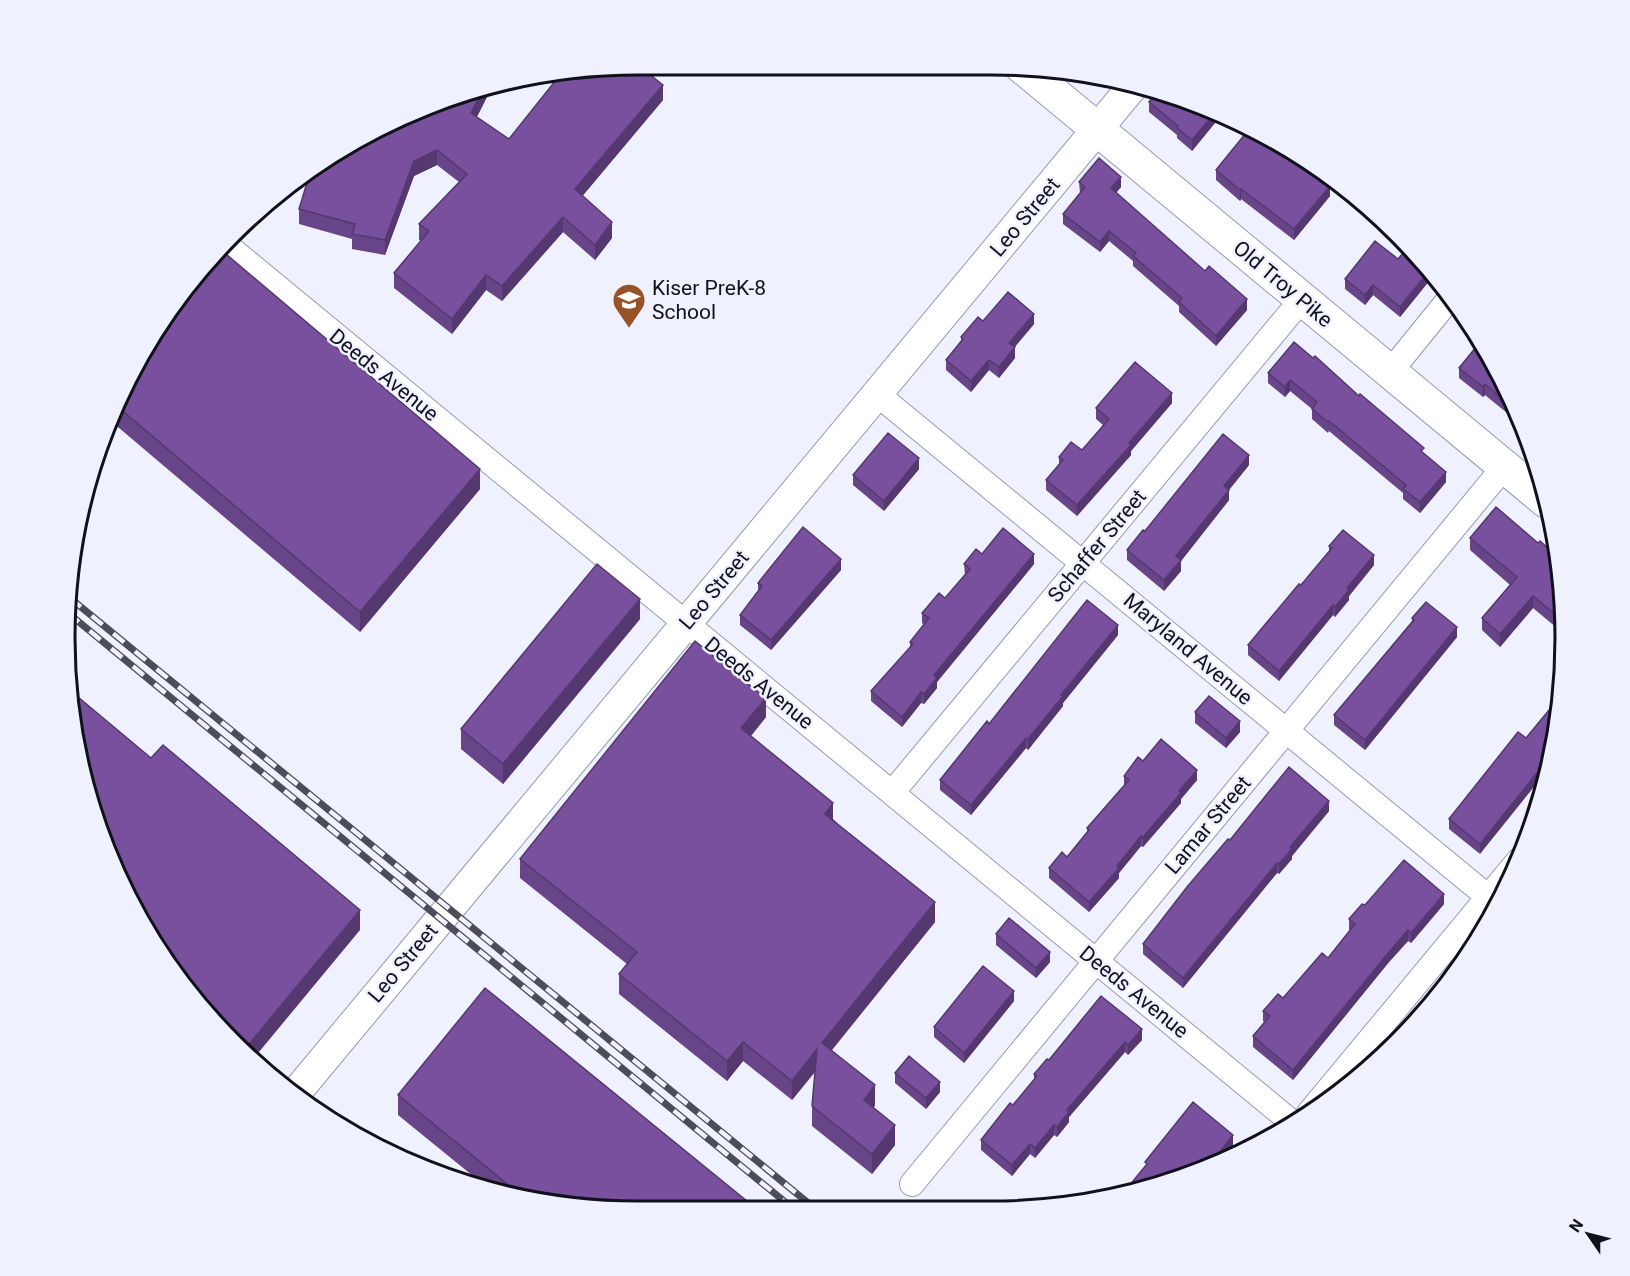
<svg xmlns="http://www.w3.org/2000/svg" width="1630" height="1276" viewBox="0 0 1630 1276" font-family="Roboto,sans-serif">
<rect width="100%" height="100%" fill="#eff1fe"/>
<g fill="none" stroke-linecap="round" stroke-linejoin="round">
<!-- minor casing -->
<g stroke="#9599b5" stroke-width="26">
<path id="minor" d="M224,243L1294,1124
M1390,372L1450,298
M877,394L1498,905
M892,793L1302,299
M1309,1113L1518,861
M912,1184L1504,467"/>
</g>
<!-- tertiary casing -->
<g stroke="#9599b5" stroke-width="32">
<path id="tertiary" d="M295,1094L1133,86"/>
</g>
<!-- secondary casing -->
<g stroke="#9599b5" stroke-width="35">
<path id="secondary" d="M1021,66L1546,501"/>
</g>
<!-- minor -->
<use href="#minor" stroke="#fff" stroke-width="24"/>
<!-- tertiary -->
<use href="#tertiary" stroke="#fff" stroke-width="30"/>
<!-- secondary -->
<use href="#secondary" stroke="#fff" stroke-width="33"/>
<!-- rail casing -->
<g stroke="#4c4d58" stroke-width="7">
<path id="rail" d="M70,598L818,1211
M68,613L796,1211"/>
</g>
<!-- rail -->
<use href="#rail" stroke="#eff1fe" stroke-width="4.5" stroke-dasharray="14" stroke-linecap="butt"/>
</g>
<!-- wall -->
<path fill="#674588" d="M494,83L477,117L509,139L663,100L582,196L612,238L595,260L563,232L502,301L486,290L452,334L394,288V273L421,241L419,240V224L459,182L437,165L414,176L385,255L352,249V239L299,224V209Z
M1149,102L1219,118L1192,151L1177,138V135L1149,112Z
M1216,170L1330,196L1294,240L1241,199L1240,201L1216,180Z
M1079,182L1121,187L1116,193L1247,310L1216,346L1179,312V306L1133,266V261L1109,241L1100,252L1063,224V214L1080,193Z
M1423,260L1434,275L1400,317L1373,295L1365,305L1345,289V279Z
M983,321L1034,324L1015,347V358L999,378L989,370L971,392L946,370V360L961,341V337Z
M1481,341L1516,412L1512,417L1485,395L1483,397L1459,378V368Z
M1294,342L1424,454L1446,482L1420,513L1403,499V493L1329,431L1328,433L1312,419V409L1290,391L1285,397L1268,383V373Z
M141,352L480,489L360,632L112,422Z
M1172,403L1131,451V455L1077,516L1046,490V480L1059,464V457L1082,450L1103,425L1096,419V408Z
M1249,465L1229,490V500L1181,561V571L1164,591L1127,560V550L1145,531Z
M919,469L884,511L853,485V475Z
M1470,538L1561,563L1563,633L1533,608L1500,647L1482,630V618L1510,585L1470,550Z
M1329,546L1374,565L1349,596V600L1335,617L1333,615L1279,681L1248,655V645L1301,585L1329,551Z
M982,554L1034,564L937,682V688L924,704L921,703L902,727L871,701V691L910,647V642L924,625L922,623V613L945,598L965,575L964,564Z
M841,570L771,650L740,625V615L758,591V583Z
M1412,618L1457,637L1365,750L1334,725V715L1412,621Z
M640,619L503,784L461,749V729Z
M1118,635L1063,703V706L1028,750L1026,748L971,815L940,790V780L989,724Z
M1195,712L1240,732L1226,748L1195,723Z
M766,717L751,736L935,922L832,1050L875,1105L874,1107L895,1145L872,1174L812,1126V1106L815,1072L792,1100L743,1061L727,1081L619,994V974L627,964L520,878V859Z
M1526,738L1480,854L1449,829V819Z
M1143,761L1197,780L1181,799V803L1143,847L1141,846L1119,873V878L1089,912L1049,878V868L1067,857L1087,832V828L1124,785V776Z
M1329,811L1292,856V859L1279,874L1277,873L1183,988L1143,954V944L1230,840Z
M1444,904L1411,943L1408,941L1389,962L1293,1080L1253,1047V1036L1264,1022L1263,1021V1011L1283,998L1328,958L1350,930H1349V919L1365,905Z
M996,934L1050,962L1036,978L996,945Z
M1447,987L1416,1020V1010Z
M1101,996L1142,1040L1128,1055L1125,1052L1069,1117V1122L1057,1137L1054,1135L1035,1158L1030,1154L1012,1176L981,1150V1140L1013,1105L1034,1079V1074L1049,1060Z
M1014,1001L964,1063L934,1037V1027Z
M895,1073L940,1092L926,1109L895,1083Z
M398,1095L638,1211L526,1201L489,1189L398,1115Z"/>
<!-- shaded-wall -->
<path fill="#54386f" d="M494,83L471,128V113L485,86Z
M663,85V100L575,205V189Z
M1213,115L1219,118L1192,151V140Z
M437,150V165L414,176L385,255V240L414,161Z
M1121,177V187L1111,198V188Z
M1330,186V196L1294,240V229Z
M1241,189V199L1240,201V190Z
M563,217V232L502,301V286Z
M612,222V238L595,260V245Z
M1109,231V241L1100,252V242Z
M1430,270L1434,275L1400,317V307Z
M486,275V290L452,334V319Z
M1373,285V295L1365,305V295Z
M1247,299V310L1216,346V336Z
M1034,314V324L1009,353V343Z
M1015,347V358L999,378V367Z
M989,360V370L971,392V381Z
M1290,380V391L1285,397V387Z
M1485,384V395L1483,397V387Z
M1172,393V403L1131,451V455L1077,516V505L1129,443Z
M1513,406L1516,412L1512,417V407Z
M1249,455V465L1224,496V486Z
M919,458V469L884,511V501Z
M480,469V489L360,632V612Z
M1446,472V482L1420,513V502Z
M1229,490V500L1181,561V571L1164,591V580L1176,556Z
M1034,554V564L937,682V688L924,704V694L934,675Z
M1374,555V565L1349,596V600L1335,617V607L1347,588Z
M841,559V570L771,650V640Z
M1533,596V608L1500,647V634Z
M640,599V619L503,784V764Z
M1333,605V615L1279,681V671Z
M1118,625V635L1063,703V706L1028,750V739L1061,695Z
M1457,627V637L1365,750V740Z
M921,692V703L902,727V717Z
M766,698V717L741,748V728Z
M1240,721V732L1226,748V738Z
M1026,738V748L971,815V805Z
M1551,755L1549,768L1480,854V844Z
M1197,770V780L1181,799V803L1143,847V837Z
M1329,801V811L1292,856V859L1279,874V864L1290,847Z
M833,803V822L825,814Z
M1141,836V846L1119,873V878L1089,912V902Z
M1277,863V873L1183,988V978Z
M1444,894V904L1411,943V933Z
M935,902V922L822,1062V1043Z
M360,910V930L254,1058L245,1049Z
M1408,930V941L1389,962L1293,1080V1070L1389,952Z
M1050,952V962L1036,978V968Z
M1014,991V1001L964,1063V1053Z
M1142,1029V1040L1128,1055V1045Z
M743,1042V1061L727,1081V1061Z
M1125,1042V1052L1069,1117V1122L1057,1137V1127L1067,1110Z
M817,1049V1069L792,1100V1081Z
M940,1082V1092L926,1109V1098Z
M875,1085V1105L864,1120V1100Z
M895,1125V1145L872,1174V1154Z
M1054,1125V1135L1035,1158V1148Z
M1233,1135V1149L1226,1159L1208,1167Z
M1030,1144V1154L1012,1176V1165Z"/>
<!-- building -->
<path fill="#78509e" stroke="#54386f" stroke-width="1.5" d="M638,65L663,85L575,189L612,222L595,245L563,217L502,286L486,275L452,319L394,273L429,231L419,224L467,174L437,150L414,161L385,240L352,234L355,224L299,209L310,173L351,142L485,86L471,113L509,139L560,75Z
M1158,91L1176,95L1213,115L1192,140L1177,128L1178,126L1149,102Z
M1246,133L1288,155L1304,167L1305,166L1330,186L1294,229L1241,189L1240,190L1216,170Z
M1099,158L1121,177L1111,188L1205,271L1209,266L1247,299L1216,336L1179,302L1182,298L1133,256L1136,253L1109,231L1100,242L1063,214L1085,187L1079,182Z
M1375,241L1398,259L1409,246L1423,260L1430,270L1400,307L1373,285L1365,295L1345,279Z
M220,249L480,469L360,612L118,407L141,352Z
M1008,292L1034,314L1009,343L1015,347L999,367L989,360L971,381L946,360L963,339L961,337L978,317L983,321Z
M1481,341L1488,351L1513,406L1512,407L1485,384L1483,387L1459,368Z
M1294,342L1313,358L1315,356L1359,396L1360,394L1424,448L1421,451L1446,472L1420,502L1403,489L1406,485L1329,421L1328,422L1312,409L1317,402L1290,380L1285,387L1268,373Z
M1135,362L1172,393L1129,443L1131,445L1077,505L1046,480L1063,460L1059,457L1071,442L1082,450L1109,419L1096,408Z
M888,433L919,458L884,501L853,475Z
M1223,434L1249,455L1224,486L1229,490L1176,556L1181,560L1164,580L1127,550L1143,530L1145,531Z
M1496,507L1538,543L1540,541L1559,558L1561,563L1562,620L1533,596L1500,634L1482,618L1517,577L1470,538Z
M803,527L841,559L771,640L740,615L762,586L758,583Z
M1003,528L1034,554L934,675L937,678L924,694L921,692L902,717L871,691L913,644L910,642L929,618L922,613L939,593L945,598L970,569L964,564L976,549L982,554Z
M1343,530L1374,555L1347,588L1349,590L1335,607L1333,605L1279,671L1248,645L1299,584L1301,585L1332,548L1329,546Z
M597,564L640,599L503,764L461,729Z
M1087,600L1118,625L1061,695L1063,696L1028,739L1026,738L971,805L940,780L987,721L989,724Z
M1426,602L1457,627L1365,740L1334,715L1414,620L1412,618Z
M695,641L766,698L741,728L833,803L825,814L935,902L822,1043L875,1085L864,1100L895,1125L872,1154L812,1106L817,1049L792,1081L743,1042L727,1061L619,974L637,952L520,859Z
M72,692L151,758L163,745L360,910L245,1049L207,1016L142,925L84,787Z
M1209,696L1240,721L1226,738L1195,712Z
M1554,704L1559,708L1551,755L1480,844L1449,819L1518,732L1526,738Z
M1161,739L1197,770L1179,791L1181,793L1143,837L1141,836L1117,866L1119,868L1089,902L1049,868L1062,852L1067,857L1089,830L1087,828L1129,780L1124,776L1138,757L1143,761Z
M1289,767L1329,801L1290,847L1292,849L1279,864L1277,863L1183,978L1143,944L1187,887L1228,839L1230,840Z
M1404,860L1444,894L1411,933L1408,930L1389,952L1293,1070L1253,1036L1270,1016L1263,1011L1278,994L1283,998L1322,953L1328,958L1355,924L1349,919L1362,904L1365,905Z
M1009,918L1050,952L1036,968L996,934Z
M983,966L1014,991L964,1053L934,1027Z
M1450,969L1456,973L1447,987L1422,1014L1416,1010Z
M485,988L758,1210L638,1211L528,1201L398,1095Z
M1101,996L1142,1029L1128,1045L1125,1042L1067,1110L1069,1112L1057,1127L1054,1125L1035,1148L1030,1144L1012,1165L981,1140L1010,1103L1013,1105L1037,1076L1034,1074L1047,1059L1049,1060Z
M909,1056L940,1082L926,1098L895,1073Z
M1193,1102L1233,1135L1208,1167L1176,1181L1124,1192L1147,1164L1145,1162Z
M1113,1188L1119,1193L1107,1195Z"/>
<!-- icons -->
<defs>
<g id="school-pin" transform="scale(1.725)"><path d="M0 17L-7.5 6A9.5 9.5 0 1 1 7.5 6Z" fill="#975227" stroke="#eff1fe"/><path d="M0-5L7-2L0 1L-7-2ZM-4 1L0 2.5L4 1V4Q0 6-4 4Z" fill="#fff"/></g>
</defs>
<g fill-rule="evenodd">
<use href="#school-pin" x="629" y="300"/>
</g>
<g text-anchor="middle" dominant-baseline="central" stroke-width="5" stroke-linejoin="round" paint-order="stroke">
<!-- street labels -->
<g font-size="21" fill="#10111b" stroke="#eff1fe">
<text transform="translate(1025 217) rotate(-50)">Leo Street</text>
<text transform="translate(1283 284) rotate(40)">Old Troy Pike</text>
<text transform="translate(384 375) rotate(39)">Deeds Avenue</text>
<text transform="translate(1097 546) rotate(-50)">Schaffer Street</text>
<text transform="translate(714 590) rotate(-50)">Leo Street</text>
<text transform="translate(1188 649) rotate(40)">Maryland Avenue</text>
<text transform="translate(759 683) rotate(39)">Deeds Avenue</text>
<text transform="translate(1208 825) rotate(-50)">Lamar Street</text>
<text transform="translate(403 963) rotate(-50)">Leo Street</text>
<text transform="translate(1134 992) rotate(39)">Deeds Avenue</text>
</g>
<!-- poi labels -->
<g font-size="21" fill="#10111b" stroke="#eff1fe" text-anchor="start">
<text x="652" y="288">Kiser PreK-8<tspan x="652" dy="24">School</tspan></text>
</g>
</g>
<!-- crop -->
<path d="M0 0H1630V1276H0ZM638 75H992A563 563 0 0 1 1555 638V638A563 563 0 0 1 992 1201H638A563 563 0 0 1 75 638V638A563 563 0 0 1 638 75Z" fill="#eff1fe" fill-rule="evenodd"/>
<path fill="none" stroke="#10111b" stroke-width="3" d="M638 75H992A563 563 0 0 1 1555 638V638A563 563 0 0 1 992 1201H638A563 563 0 0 1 75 638V638A563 563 0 0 1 638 75Z"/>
<!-- north arrow -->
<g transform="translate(1588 1234) rotate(305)" stroke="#eff1fe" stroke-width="4.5" paint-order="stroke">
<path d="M0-4.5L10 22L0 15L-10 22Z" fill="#10111b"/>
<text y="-9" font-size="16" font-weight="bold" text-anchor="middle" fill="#10111b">N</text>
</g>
</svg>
